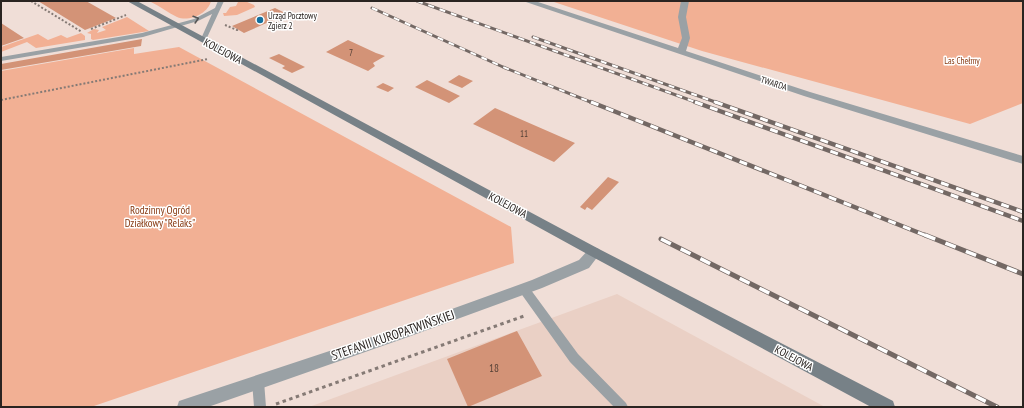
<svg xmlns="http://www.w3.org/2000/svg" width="1024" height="408" viewBox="0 0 1024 408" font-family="'PT Sans Narrow',sans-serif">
<rect width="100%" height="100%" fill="#f0ded7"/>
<!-- built -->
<path fill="#ead0c5" d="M617,294L825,407H309Z"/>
<!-- green -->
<path fill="#f2b094" d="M154,1H211C208,14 189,22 177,17C168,13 160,6 151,2Z
M245,1L254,5L255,7L237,15L224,16L223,13H226L230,7L236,6L238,2Z
M551,1H1023V103L970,124L702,51Z
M127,17L149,31L93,40L91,39V34L87,33L94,29L99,30L97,33L106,30L102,27Z
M81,33L85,36V40L36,48L27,42L1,52V47L38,34L48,40L61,35L67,38Z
M179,47L511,227L514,263L91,407H1V71L134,48V54Z"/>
<!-- building -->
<path fill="#d39377" d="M38,1H86L116,18L85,30Z
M275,8L287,14L244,33L232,26Z
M1,23L24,38L1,46Z
M142,39L141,46L1,70V64Z
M348,40L376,53L385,56L373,63L375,66L368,71L326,52Z
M279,54L305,67L292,73L282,68L285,66L269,58Z
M459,75L473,81L462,88L448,82Z
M427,80L460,96L449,103L415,87Z
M383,83L394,88L388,92L376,87Z
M495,108L575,143L554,162L473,124Z
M608,177L619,182L592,210L587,207L585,210L580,207Z
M517,331L542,376L468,407L447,359Z"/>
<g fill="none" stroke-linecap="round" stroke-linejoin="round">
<!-- path-far1 -->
<path stroke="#857a75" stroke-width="2" stroke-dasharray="2 2" stroke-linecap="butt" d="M31,1L82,32
M225,25L237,30L239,29
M91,29L126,15
M1,100L208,59"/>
<!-- path -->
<path stroke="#857a75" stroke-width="3" stroke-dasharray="3.5 3.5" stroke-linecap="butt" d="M276,404L524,316"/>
<!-- lane -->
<path fill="#9aa1a5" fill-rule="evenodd" d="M218,1H224L205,42L200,41L212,14L198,21L143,37L1,61V57L142,33L194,19L215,8Z
M524,285L528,286L578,354L626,403L628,407H614L570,362L520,292L519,289L520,286Z
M258,376L262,377L264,381L266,407H254L252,381L254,377Z"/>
<!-- street -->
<path fill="#9aa1a5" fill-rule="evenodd" d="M523,1H535L678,48L682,38L678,17L681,1H689L686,17L690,38L686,51L810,92L1023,156V164L804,96Z
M594,247L599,249L601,252L589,268L542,288L408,337L208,407H177L179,401L185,399L402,327L532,280L579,260L589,249Z"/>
<!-- secondary -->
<path fill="#778187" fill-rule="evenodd" d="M127,1H137L599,249L893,401L895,407H871L589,255Z"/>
<!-- rail-far2 casing -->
<g stroke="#736864" stroke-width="3">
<path id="rail-far2" d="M417,1L698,103
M372,8L503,67L593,103
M533,37L718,103"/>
</g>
<!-- rail-far1 casing -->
<g stroke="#736864" stroke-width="4.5">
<path id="rail-far1" d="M591,102L927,236
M695,102L1023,221
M715,102L1023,212"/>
</g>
<!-- rail casing -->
<g stroke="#736864" stroke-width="5">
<path id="rail" d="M925,235L1023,274
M661,239L997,407"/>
</g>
<!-- rail-far2 -->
<use href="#rail-far2" stroke="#fff" stroke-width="2" stroke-dasharray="6" stroke-linecap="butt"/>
<!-- rail-far1 -->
<use href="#rail-far1" stroke="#fff" stroke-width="3" stroke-dasharray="8" stroke-linecap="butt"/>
<!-- rail -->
<use href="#rail" stroke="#fff" stroke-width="3.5" stroke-dasharray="11" stroke-linecap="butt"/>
</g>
<!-- one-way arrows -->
<defs><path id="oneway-chevron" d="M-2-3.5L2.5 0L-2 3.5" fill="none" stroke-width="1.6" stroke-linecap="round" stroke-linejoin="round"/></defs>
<use stroke="#575656" href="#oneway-chevron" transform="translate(196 19) rotate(-17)"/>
<!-- markers -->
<circle fill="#126e9d" stroke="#fff" stroke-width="1.5" cx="260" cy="20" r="4"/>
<g text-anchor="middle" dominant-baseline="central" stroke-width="3" stroke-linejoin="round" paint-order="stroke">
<!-- far-poi labels -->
<g font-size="9" fill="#2a2421" stroke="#fff" text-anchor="start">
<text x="268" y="15">Urząd Pocztowy<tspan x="268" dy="10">Zgierz 2</tspan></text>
</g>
<!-- number labels -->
<g font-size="9" fill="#544036">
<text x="351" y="52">7</text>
<text x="524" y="133">11</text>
</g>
<!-- far-park labels -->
<g font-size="9" fill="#873911" stroke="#fff">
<text x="962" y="60">Las Chełmy</text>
</g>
<!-- far-street labels -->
<g font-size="9" fill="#2a2421" stroke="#fff">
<text transform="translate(774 83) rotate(18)">TWARDA</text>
</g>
<!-- street labels -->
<g font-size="11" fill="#2a2421" stroke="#fff">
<text transform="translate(223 51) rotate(28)">KOLEJOWA</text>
<text transform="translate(508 205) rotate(28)">KOLEJOWA</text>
<text transform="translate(794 358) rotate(28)">KOLEJOWA</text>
</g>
<!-- park labels -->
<g font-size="11" fill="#873911" stroke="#fff">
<text x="160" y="210">Rodzinny Ogród<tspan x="160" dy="13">Działkowy "Relaks"</tspan></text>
</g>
<!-- near-number labels -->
<g font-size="11" fill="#544036">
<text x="494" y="368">18</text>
</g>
<!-- near-street labels -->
<g font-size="13" fill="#2a2421" stroke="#fff">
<text transform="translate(393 335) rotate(-19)">STEFANII KUROPATWIŃSKIEJ</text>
</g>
</g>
<!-- border -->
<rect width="1024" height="408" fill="none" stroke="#2a2421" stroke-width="4"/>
</svg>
